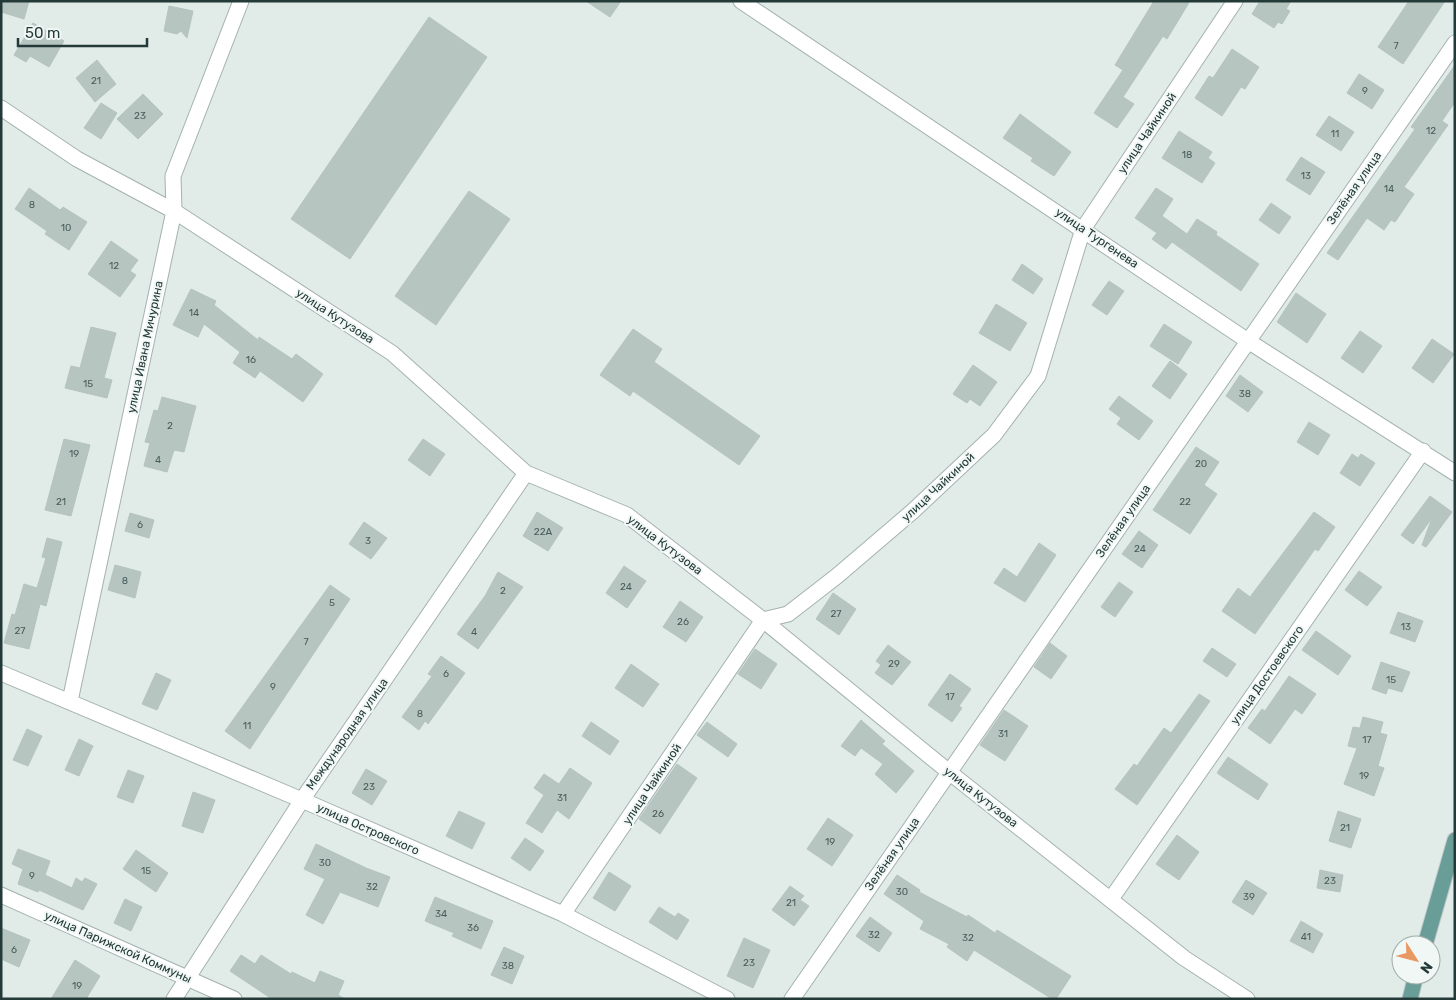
<svg xmlns="http://www.w3.org/2000/svg" width="1456" height="1000" viewBox="0 0 1456 1000" font-family="Rubik,sans-serif">
<rect width="100%" height="100%" fill="#e1ebe8"/>
<!-- building -->
<path fill="#b7c5c1" stroke="#b4c4c0" d="M1,1H29L24,19L1,12Z
M586,1H621L610,17Z
M1154,1H1190L1167,39L1163,36L1123,97L1134,104L1117,128L1094,113L1123,70L1115,65Z
M1260,1H1291L1286,9L1290,11L1282,24L1278,22L1274,28L1252,14Z
M1409,1H1445L1403,64L1378,47Z
M169,6L193,11L187,38L181,31L177,34L164,31Z
M429,17L487,57L350,259L291,219Z
M33,23L64,41L49,67L30,56L26,62L14,55Z
M1232,49L1259,67L1245,89L1241,87L1222,116L1195,98L1209,76L1213,78Z
M97,60L116,84L95,102L76,78Z
M1455,65V102L1442,121L1448,125L1404,187L1414,194L1395,222L1391,220L1384,230L1367,218L1338,260L1327,253L1415,129L1411,127Z
M1359,74L1384,90L1372,109L1347,93Z
M143,94L163,114L138,139L117,119Z
M101,103L117,113L101,139L84,128Z
M1020,114L1071,152L1054,176L1031,161L1033,158L1003,138Z
M1329,116L1354,132L1341,151L1316,135Z
M1179,131L1212,152L1208,158L1215,163L1202,183L1162,158Z
M1301,157L1325,172L1310,195L1286,180Z
M29,188L60,210L63,207L87,222L69,250L45,234L47,231L15,209Z
M1156,188L1173,199L1162,216L1187,234L1197,219L1217,232L1216,235L1259,264L1241,291L1172,242L1166,249L1152,239L1157,233L1135,218Z
M469,191L510,219L436,325L395,296Z
M1271,203L1291,217L1279,234L1259,220Z
M111,241L138,260L130,271L136,275L120,297L88,274Z
M1022,264L1043,279L1033,294L1012,280Z
M1109,281L1124,291L1107,315L1092,305Z
M191,289L216,301L214,305L258,340L259,337L292,359L296,354L323,374L303,402L260,371L255,378L233,363L240,352L204,324L198,337L173,325Z
M1296,293L1326,314L1307,343L1277,322Z
M996,304L1027,323L1010,351L979,333Z
M1164,324L1192,342L1178,364L1150,346Z
M91,327L116,333L104,378L112,380L107,398L65,388L71,366L80,368Z
M633,329L662,349L654,362L760,436L739,465L633,391L630,396L600,375Z
M1360,331L1382,346L1363,373L1341,358Z
M1432,339L1454,354L1433,383L1412,368Z
M1170,361L1187,374L1170,399L1152,386Z
M973,365L997,382L980,406L970,399L967,403L953,394Z
M1240,375L1263,392L1248,412L1226,396Z
M1119,396L1153,421L1139,440L1117,424L1121,418L1109,409Z
M162,397L196,406L184,452L174,450L167,472L144,466L150,443L145,442L154,410L158,411Z
M1309,422L1330,435L1318,455L1297,442Z
M64,439L90,445L71,516L45,510Z
M423,439L445,454L430,476L408,460Z
M1196,447L1219,462L1204,485L1217,494L1190,534L1153,510Z
M1352,454L1358,458L1361,454L1375,463L1360,486L1340,473Z
M1430,496L1452,512L1426,547L1422,545L1432,518L1413,544L1401,535Z
M537,512L563,528L548,551L523,536Z
M1314,512L1335,527L1318,551L1315,549L1255,634L1222,611L1238,588L1250,597Z
M130,513L154,520L149,538L125,531Z
M364,522L387,538L371,559L349,544Z
M1139,531L1158,545L1142,568L1122,554Z
M47,538L62,542L46,606L40,604L29,649L4,643L12,614L15,615L24,584L37,588L46,558L42,557Z
M1039,543L1056,555L1025,602L994,583L1004,568L1017,577Z
M115,565L141,572L135,598L108,590Z
M624,566L646,581L627,608L606,593Z
M1359,571L1382,587L1367,606L1345,590Z
M498,572L523,587L478,649L457,634L485,596Z
M1119,582L1133,592L1115,617L1101,607Z
M330,585L350,599L250,749L225,731Z
M833,593L856,609L839,635L816,619Z
M680,601L703,617L686,642L663,627Z
M1398,612L1423,621L1415,642L1390,633Z
M1316,631L1351,656L1338,675L1302,650Z
M1050,643L1067,656L1051,679L1034,667Z
M888,645L911,662L892,685L875,673L881,665L876,661Z
M1212,648L1236,664L1227,677L1203,661Z
M755,649L777,664L761,689L738,674Z
M441,656L465,673L428,724L425,721L419,730L402,717L432,676L428,674Z
M1381,662L1410,672L1402,692L1388,688L1386,694L1372,689Z
M631,664L659,684L643,707L615,688Z
M156,673L171,680L157,710L142,704Z
M950,674L971,689L959,706L962,708L952,722L928,705Z
M1289,676L1316,694L1302,714L1295,709L1270,744L1248,728L1262,709L1265,711Z
M1199,694L1210,701L1137,805L1115,789L1134,764L1137,766L1164,728L1171,733Z
M1004,710L1028,726L1005,761L980,745Z
M1363,717L1383,722L1380,733L1387,735L1378,766L1384,768L1374,796L1344,784L1357,748L1348,746L1353,727L1360,728Z
M861,720L885,741L882,744L914,771L896,793L875,774L883,764L861,748L855,756L841,746Z
M591,722L619,741L610,755L582,736Z
M707,722L737,744L728,757L697,735Z
M27,729L42,736L28,766L13,760Z
M79,739L93,746L79,776L65,770Z
M1228,757L1268,784L1258,800L1217,773Z
M677,764L697,778L660,834L639,819Z
M570,768L592,783L569,819L557,810L542,833L526,823L544,795L534,788L544,774L559,784Z
M366,769L387,781L372,805L352,793Z
M128,770L144,776L133,803L117,797Z
M193,792L215,800L203,833L182,826Z
M459,811L485,823L472,849L446,836Z
M1338,811L1361,819L1351,848L1329,841Z
M828,818L853,835L832,866L807,849Z
M1177,835L1199,852L1179,880L1156,864Z
M525,838L544,851L530,871L511,858Z
M316,844L366,868L390,877L378,907L340,892L323,924L306,915L325,879L304,869Z
M18,849L50,861L45,875L72,888L76,878L82,882L85,878L97,884L83,910L39,890L38,892L18,884L23,869L12,864Z
M136,850L168,873L156,892L123,869Z
M1320,870L1343,875L1340,892L1317,888Z
M609,872L631,886L615,911L593,898Z
M897,875L920,890L919,892L967,917L968,915L995,933L997,930L1071,976L1056,999H1052L974,950L967,961L947,947L949,944L920,929L924,921L884,894Z
M1246,880L1267,893L1253,915L1232,902Z
M790,886L804,896L800,900L809,906L794,926L772,910Z
M435,897L493,921L481,949L452,936L454,933L425,921Z
M125,899L142,907L131,931L114,923Z
M659,907L675,917L678,913L689,920L677,940L649,922Z
M870,917L892,933L879,952L856,936Z
M1301,921L1323,934L1313,953L1290,941Z
M1,928L30,940L19,967L1,959Z
M744,938L770,950L753,988L727,976Z
M504,947L524,956L512,984L491,975Z
M241,955L255,964L261,955L291,974L292,972L315,983L320,971L344,981L338,995L345,999H272L230,971Z
M75,960L100,976L86,999H51Z"/>
<g fill="none" stroke-linecap="round" stroke-linejoin="round">
<!-- minor casing -->
<g stroke="#a4b2b0" stroke-width="17">
<path id="minor" d="M741,1L1248,341L1455,473
M1,108L77,159L174,211L392,353L526,473L627,515L763,620L949,772L1184,958L1247,999
M1,673L302,800L563,914L727,999
M70,701L174,211L173,176L241,1
M1,895L234,999
M1111,899L1423,451
M563,914L763,620L788,614L837,576L913,511L994,435L1038,376L1083,229L1235,1
M174,999L302,800L526,473
M792,999L1455,43"/>
</g>
<!-- major casing -->
<g stroke="#c1c8c7" stroke-width="17">
<path id="major" d="M1425,945L1455,840
M1410,999L1416,975"/>
</g>
<!-- minor -->
<use href="#minor" stroke="#fff" stroke-width="15"/>
<!-- major -->
<use href="#major" stroke="#699d98" stroke-width="15"/>
</g>
<g text-anchor="middle" dominant-baseline="central" stroke-width="4" stroke-linejoin="round" paint-order="stroke">
<!-- number labels -->
<g font-size="10" fill="#485d5a">
<text x="1396" y="46">7</text>
<text x="96" y="81">21</text>
<text x="1365" y="91">9</text>
<text x="140" y="116">23</text>
<text x="1431" y="131">12</text>
<text x="1335" y="134">11</text>
<text x="1187" y="155">18</text>
<text x="1306" y="176">13</text>
<text x="1389" y="189">14</text>
<text x="32" y="205">8</text>
<text x="66" y="228">10</text>
<text x="114" y="266">12</text>
<text x="194" y="313">14</text>
<text x="251" y="360">16</text>
<text x="88" y="384">15</text>
<text x="1245" y="394">38</text>
<text x="170" y="426">2</text>
<text x="74" y="454">19</text>
<text x="158" y="460">4</text>
<text x="1201" y="464">20</text>
<text x="61" y="502">21</text>
<text x="1185" y="502">22</text>
<text x="140" y="525">6</text>
<text x="543" y="532">22А</text>
<text x="368" y="541">3</text>
<text x="1140" y="549">24</text>
<text x="125" y="581">8</text>
<text x="626" y="587">24</text>
<text x="503" y="591">2</text>
<text x="332" y="603">5</text>
<text x="836" y="614">27</text>
<text x="683" y="622">26</text>
<text x="1406" y="627">13</text>
<text x="20" y="631">27</text>
<text x="474" y="632">4</text>
<text x="306" y="642">7</text>
<text x="894" y="664">29</text>
<text x="446" y="674">6</text>
<text x="1391" y="680">15</text>
<text x="273" y="687">9</text>
<text x="950" y="697">17</text>
<text x="420" y="714">8</text>
<text x="247" y="726">11</text>
<text x="1003" y="734">31</text>
<text x="1367" y="740">17</text>
<text x="1364" y="776">19</text>
<text x="369" y="787">23</text>
<text x="562" y="798">31</text>
<text x="658" y="814">26</text>
<text x="1345" y="828">21</text>
<text x="830" y="842">19</text>
<text x="325" y="863">30</text>
<text x="146" y="871">15</text>
<text x="32" y="876">9</text>
<text x="1330" y="881">23</text>
<text x="372" y="887">32</text>
<text x="902" y="892">30</text>
<text x="1249" y="897">39</text>
<text x="791" y="903">21</text>
<text x="441" y="914">34</text>
<text x="473" y="928">36</text>
<text x="874" y="935">32</text>
<text x="1306" y="937">41</text>
<text x="968" y="938">32</text>
<text x="14" y="950">6</text>
<text x="749" y="963">23</text>
<text x="508" y="966">38</text>
<text x="77" y="986">19</text>
</g>
<!-- street labels -->
<g font-size="12" fill="#233a38" stroke="#f1f7f5">
<text transform="translate(1147 133) rotate(-56)">улица Чайкиной</text>
<text transform="translate(1354 188) rotate(-55)">Зелёная улица</text>
<text transform="translate(1097 238) rotate(34)">улица Тургенева</text>
<text transform="translate(335 316) rotate(33)">улица Кутузова</text>
<text transform="translate(145 347) rotate(-78)">улица Ивана Мичурина</text>
<text transform="translate(938 487) rotate(-43)">улица Чайкиной</text>
<text transform="translate(1123 521) rotate(-55)">Зелёная улица</text>
<text transform="translate(665 545) rotate(37)">улица Кутузова</text>
<text transform="translate(1267 675) rotate(-55)">улица Достоевского</text>
<text transform="translate(347 734) rotate(-55)">Международная улица</text>
<text transform="translate(652 784) rotate(-56)">улица Чайкиной</text>
<text transform="translate(981 797) rotate(38)">улица Кутузова</text>
<text transform="translate(368 829) rotate(24)">улица Островского</text>
<text transform="translate(892 854) rotate(-55)">Зелёная улица</text>
<text transform="translate(118 947) rotate(24)">улица Парижской Коммуны</text>
</g>
</g>
<!-- border -->
<rect width="1456" height="1000" fill="none" stroke="#233a38" stroke-width="5"/>
<!-- north arrow -->
<g transform="translate(1416 960) rotate(126)"><circle r="24" fill="#f1f7f5" stroke="#9faba9"/>
<path d="M0-4L9 19L0 12L-9 19Z" fill="#e99861"/>
<text y="-8" font-size="14" font-weight="bold" text-anchor="middle" fill="#233a38">N</text>
</g>
<!-- scale -->
<path d="M18 38v8h129v-8" fill="none" stroke="#233a38" stroke-width="2.5"/>
<text x="25" y="38" font-size="15" fill="#233a38" stroke="#f1f7f5" stroke-width="4" paint-order="stroke">50 m</text>
</svg>
